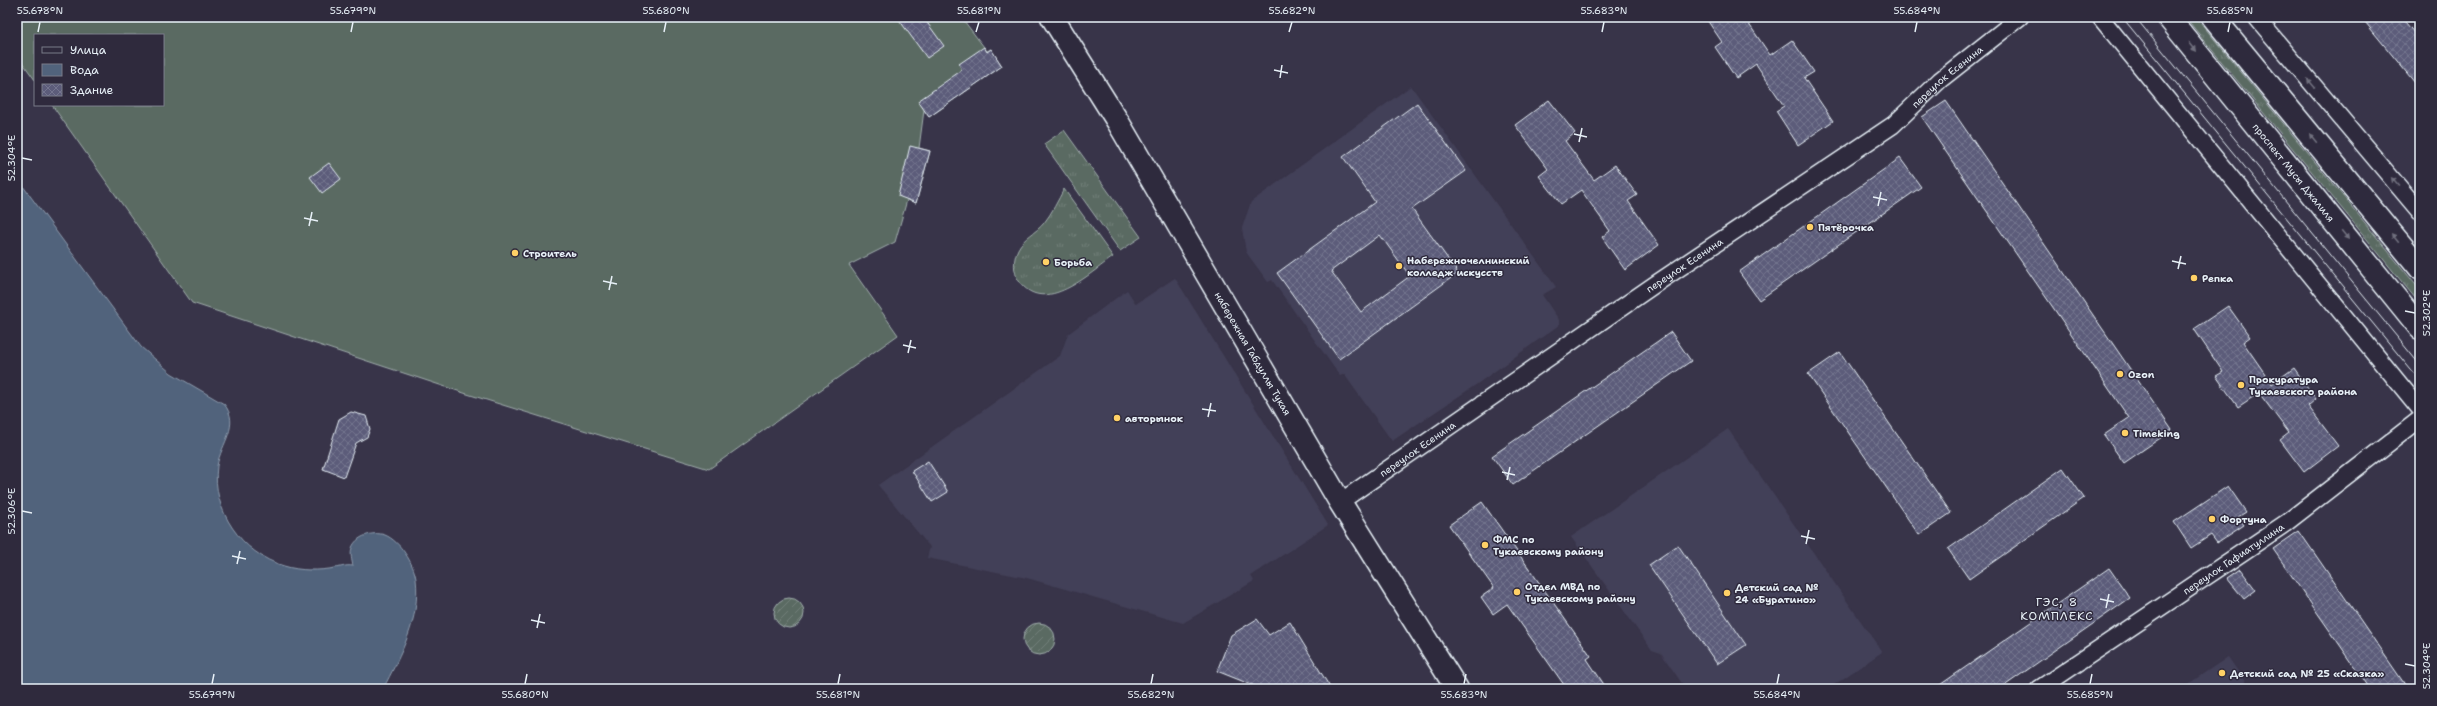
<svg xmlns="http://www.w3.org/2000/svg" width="2437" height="706" viewBox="0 0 2437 706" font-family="'Shantell Sans',sans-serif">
<defs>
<pattern id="grass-tufts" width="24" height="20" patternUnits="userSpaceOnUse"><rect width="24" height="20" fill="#5a6a62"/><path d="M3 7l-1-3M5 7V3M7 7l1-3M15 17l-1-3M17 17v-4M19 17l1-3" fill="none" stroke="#728079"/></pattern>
<pattern id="garden-furrows" width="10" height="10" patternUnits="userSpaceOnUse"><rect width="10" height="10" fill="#5a6a62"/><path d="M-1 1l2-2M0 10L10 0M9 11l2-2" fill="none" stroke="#728079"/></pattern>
<pattern id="building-cross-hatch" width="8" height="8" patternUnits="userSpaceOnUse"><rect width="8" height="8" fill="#5c5c7a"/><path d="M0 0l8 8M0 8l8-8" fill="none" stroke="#73748e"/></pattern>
</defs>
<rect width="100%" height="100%" fill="#383449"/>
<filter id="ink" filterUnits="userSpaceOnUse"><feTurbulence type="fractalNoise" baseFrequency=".025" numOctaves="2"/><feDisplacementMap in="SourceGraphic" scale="8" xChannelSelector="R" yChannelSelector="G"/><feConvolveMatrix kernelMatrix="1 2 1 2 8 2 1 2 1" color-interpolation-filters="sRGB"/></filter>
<g filter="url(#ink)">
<!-- built -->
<path fill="#434058" d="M1411,86L1556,287L1542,295L1559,320V325L1477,384L1392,441L1344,374L1340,376L1272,280L1268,282L1246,252L1242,228L1251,202Z
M1175,278L1328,525L1251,576L1254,581L1183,623L1027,578L927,558L930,547L878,485L1060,356L1068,334L1127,290L1136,304Z
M1728,429L1882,652L1828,689H1686L1661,653L1652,650L1571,537Z
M2228,657L2250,689H2181Z"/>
<!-- grass -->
<path fill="url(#grass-tufts)" stroke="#a1aead" d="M2185,17H2196L2420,290V304Z
M1064,130L1141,237L1120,251L1044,144Z
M1064,189L1113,257C1090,273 1044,317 1019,281C1013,272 1013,259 1018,249C1024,237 1036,233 1044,223C1052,213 1058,200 1064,189Z"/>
<!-- garden -->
<path fill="url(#garden-furrows)" stroke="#a1aead" d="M774 613a15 15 0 1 1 30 0a15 15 0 1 1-30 0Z
M1023 639a16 16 0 1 1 32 0a16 16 0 1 1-32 0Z"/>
<!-- pitch -->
<path fill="#5a6a62" stroke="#a1aead" d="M17,17H961L987,51L991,49L1002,66L929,117L924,110L919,148L930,151L916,203L907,200L895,242L849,265L898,335L709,469L464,393L192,303L52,105H163V35H35V80L17,55Z"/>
<!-- water -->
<path fill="#51637c" stroke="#8d9cae" d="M17,178L141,347L171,373L224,404C241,425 221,443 217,466C211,510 242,554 284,566C300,571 320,571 335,568C343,567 345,565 353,566C352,561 350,554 352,548C356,536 373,531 385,535C400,541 414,564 416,579C421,618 400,656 383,689H17Z"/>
<!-- building -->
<path fill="url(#building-cross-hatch)" stroke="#e8f1f8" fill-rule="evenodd" d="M897,17H923L944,46L927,58Z
M1705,17H1744L1770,55L1792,40L1814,72L1804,78L1833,121L1798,145L1776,111L1784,106L1756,64L1736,78L1715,47L1722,42Z
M2361,17H2401L2420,40V89Z
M984,47L987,52L991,49L1002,66L929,117L918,101L962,70L959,64Z
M1549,100L1575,133L1565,141L1594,180L1615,165L1637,195L1628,201L1659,245L1625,270L1602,237L1610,231L1581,190L1561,204L1539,176L1548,169L1515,125Z
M1946,101L2172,430L2124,463L2104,435L2129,418L1922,117Z
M1417,103L1466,171L1412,209L1458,273L1339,359L1277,273L1375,202L1343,157ZM1380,235L1410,276L1361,312L1331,271Z
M910,146L930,151L916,203L898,196Z
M1900,158L1921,187L1759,300L1739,272Z
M329,163L341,179L322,193L310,177Z
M2228,306L2250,337L2243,342L2272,384L2294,368L2316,399L2308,406L2338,446L2304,472L2280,440L2289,433L2259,393L2238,407L2216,376L2223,372L2194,329Z
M1671,332L1691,361L1513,485L1492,456Z
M1840,352L1951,513L1919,535L1808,374Z
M351,412L366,416L370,429L367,437L356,443L344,477L323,469L339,419Z
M928,461L948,492L932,502L912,471Z
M2063,468L2084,498L1969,579L1948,549Z
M2228,486L2246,512L2238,517L2244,525L2217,543L2211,535L2191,548L2174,522Z
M1482,502L1591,656L1587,659L1607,689H1567L1507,604L1493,614L1481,597L1494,588L1449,525Z
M2299,531L2408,689H2370L2362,677L2273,549Z
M1678,545L1746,645L1717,664L1649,565Z
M2109,568L2130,598L2000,689H1934Z
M2240,569L2256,590L2244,599L2227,578Z
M1257,619L1269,635L1290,622L1331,689H1262L1217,671L1231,635Z"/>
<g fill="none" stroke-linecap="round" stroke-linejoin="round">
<!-- street casing -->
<g stroke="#e8f1f8" stroke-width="19">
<g id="street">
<path d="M2100,17L2420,409"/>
<path d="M2256,17L2420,212"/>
<path id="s1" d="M1340,502L1654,285L1893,125L1940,80L2020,17"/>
<path id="s2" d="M2039,689L2286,523L2420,419"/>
</g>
</g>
<!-- secondary casing -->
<g stroke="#e8f1f8" stroke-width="25">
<g id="secondary">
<path id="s3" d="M1052,17L1118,122L1340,502L1457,689"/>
</g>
</g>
<!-- primary casing -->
<g stroke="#e8f1f8" stroke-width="25">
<g id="primary">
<path id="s4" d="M2168,17L2420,328"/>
<path d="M2213,17L2420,268"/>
</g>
</g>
<!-- street -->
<use href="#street" stroke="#2f2a3d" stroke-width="16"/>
<!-- secondary -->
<use href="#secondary" stroke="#2f2a3d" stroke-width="22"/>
<!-- primary -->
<use href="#primary" stroke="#2f2a3d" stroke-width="22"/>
<!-- tram -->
<path stroke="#e8f1f8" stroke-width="1" d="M2122,17L2420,381
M2135,17L2420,365"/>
</g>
<!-- one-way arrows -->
<defs><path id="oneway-solid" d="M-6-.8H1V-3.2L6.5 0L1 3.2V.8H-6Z"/></defs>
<g fill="#70707e">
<use href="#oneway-solid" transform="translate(2193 47) rotate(51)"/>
<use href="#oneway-solid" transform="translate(2311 83) rotate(-130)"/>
<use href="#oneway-solid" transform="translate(2313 138) rotate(-129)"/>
<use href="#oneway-solid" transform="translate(2395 182) rotate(-130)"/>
<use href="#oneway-solid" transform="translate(2345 235) rotate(51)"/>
<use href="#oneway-solid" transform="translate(2395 238) rotate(-129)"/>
</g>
</g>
<!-- ticks -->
<path fill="none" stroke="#e8f1f8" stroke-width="1.5" d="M38,32L40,22M351,32L353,22M664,32L666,22M976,32L979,22M1289,32L1292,22M1602,32L1604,22M1915,32L1917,22M2228,32L2230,22M1274,70L1288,73M1280,78L1282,65M1574,134L1587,137M1579,142L1582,128M22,158L32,160M1873,197L1887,200M1878,206L1881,192M304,218L318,221M309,226L312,212M2172,261L2186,264M2178,269L2181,256M603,281L617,284M609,290L612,276M2405,311L2415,313M903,345L916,348M908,353L911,340M1202,409L1216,411M1208,417L1211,403M1502,472L1515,475M1507,480L1510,467M22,511L32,513M1801,536L1815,539M1806,544L1809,530M232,556L246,559M237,564L240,551M2100,599L2114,602M2106,608L2109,594M531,620L545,623M537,628L540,614M2405,664L2415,666M212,684L214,674M525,684L527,674M838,684L840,674M1151,684L1153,674M1464,684L1466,674M1777,684L1779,674M2090,684L2092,674"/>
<!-- markers -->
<g fill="#ffd166" stroke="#2f2a3d" stroke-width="1.5">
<circle cx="1810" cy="227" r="4"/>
<circle cx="515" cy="253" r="4"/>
<circle cx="1046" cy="262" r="4"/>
<circle cx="1399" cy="266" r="4"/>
<circle cx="2194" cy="278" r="4"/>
<circle cx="2120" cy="374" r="4"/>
<circle cx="2241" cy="385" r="4"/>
<circle cx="1117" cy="418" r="4"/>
<circle cx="2125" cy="433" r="4"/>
<circle cx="2212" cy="519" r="4"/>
<circle cx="1485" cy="545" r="4"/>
<circle cx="1517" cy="592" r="4"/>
<circle cx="1727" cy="593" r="4"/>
<circle cx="2222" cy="673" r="4"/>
</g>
<g text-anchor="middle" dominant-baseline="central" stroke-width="3" stroke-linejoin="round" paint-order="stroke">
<!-- street labels -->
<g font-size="10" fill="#e8f1f8" stroke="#2f2a3d">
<text stroke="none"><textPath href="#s1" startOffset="742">переулок Есенина</textPath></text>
<text stroke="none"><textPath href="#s4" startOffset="200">проспект Мусы Джалиля</textPath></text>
<text stroke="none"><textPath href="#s1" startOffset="418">переулок Есенина</textPath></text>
<text stroke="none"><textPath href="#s3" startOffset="392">набережная Габдуллы Тукая</textPath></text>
<text stroke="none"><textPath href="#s1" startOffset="94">переулок Есенина</textPath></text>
<text stroke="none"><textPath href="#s2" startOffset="234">переулок Гафиатуллина</textPath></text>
</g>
<!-- poi labels -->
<g font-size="10" font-weight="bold" fill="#e8f1f8" stroke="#2f2a3d" text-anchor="start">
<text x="1818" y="227">Пятёрочка</text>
<text x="523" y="253">Строитель</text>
<text x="1407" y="260">Набережночелнинский<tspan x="1407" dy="12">колледж искусств</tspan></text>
<text x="1054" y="262">Борьба</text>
<text x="2202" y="278">Репка</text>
<text x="2128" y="374">Ozon</text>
<text x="2249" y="379">Прокуратура<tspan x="2249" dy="12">Тукаевского района</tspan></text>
<text x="1125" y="418">авторынок</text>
<text x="2133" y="433">Timeking</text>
<text x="2220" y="519">Фортуна</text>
<text x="1493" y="539">ФМС по<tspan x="1493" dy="12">Тукаевскому району</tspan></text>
<text x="1525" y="586">Отдел МВД по<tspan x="1525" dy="12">Тукаевскому району</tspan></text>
<text x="1735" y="587">Детский сад №<tspan x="1735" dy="12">24 «Буратино»</tspan></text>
<text x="2230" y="673">Детский сад № 25 «Сказка»</text>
</g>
<!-- quarter labels -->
<g font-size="12" letter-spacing="1" fill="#e8f1f8" stroke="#2f2a3d">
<text x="2057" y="602">ГЭС, 8<tspan x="2057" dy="14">КОМПЛЕКС</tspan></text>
</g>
</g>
<!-- margin -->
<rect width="2437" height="706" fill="none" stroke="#2f2a3d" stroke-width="44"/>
<!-- legend -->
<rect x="34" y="34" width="130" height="72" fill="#2f2a3d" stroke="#797a88"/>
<rect x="42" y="47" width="20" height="6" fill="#2f2a3d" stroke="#797a88"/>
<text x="70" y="54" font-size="12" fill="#e8f1f8">Улица</text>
<rect x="42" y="64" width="20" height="12" fill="#51637c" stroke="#797a88"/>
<text x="70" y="74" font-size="12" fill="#e8f1f8">Вода</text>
<rect x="42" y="84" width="20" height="12" fill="url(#building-cross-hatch)" stroke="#797a88"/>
<text x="70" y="94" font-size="12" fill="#e8f1f8">Здание</text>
<rect x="22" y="22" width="2393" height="662" fill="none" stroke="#e8f1f8" stroke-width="1.5"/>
<g font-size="10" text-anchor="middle" fill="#e8f1f8">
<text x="40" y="14">55.678°N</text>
<text x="353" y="14">55.679°N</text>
<text x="666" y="14">55.680°N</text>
<text x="979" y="14">55.681°N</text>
<text x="1292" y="14">55.682°N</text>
<text x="1604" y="14">55.683°N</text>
<text x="1917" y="14">55.684°N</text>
<text x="2230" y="14">55.685°N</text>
<text transform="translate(11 158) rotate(-90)" y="4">52.304°E</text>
<text transform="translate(2426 313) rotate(-90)" y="4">52.302°E</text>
<text transform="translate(11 511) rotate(-90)" y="4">52.306°E</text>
<text transform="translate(2426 666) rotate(-90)" y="4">52.304°E</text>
<text x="212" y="698">55.679°N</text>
<text x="525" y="698">55.680°N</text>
<text x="838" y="698">55.681°N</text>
<text x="1151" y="698">55.682°N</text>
<text x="1464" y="698">55.683°N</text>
<text x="1777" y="698">55.684°N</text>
<text x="2090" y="698">55.685°N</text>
</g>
</svg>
